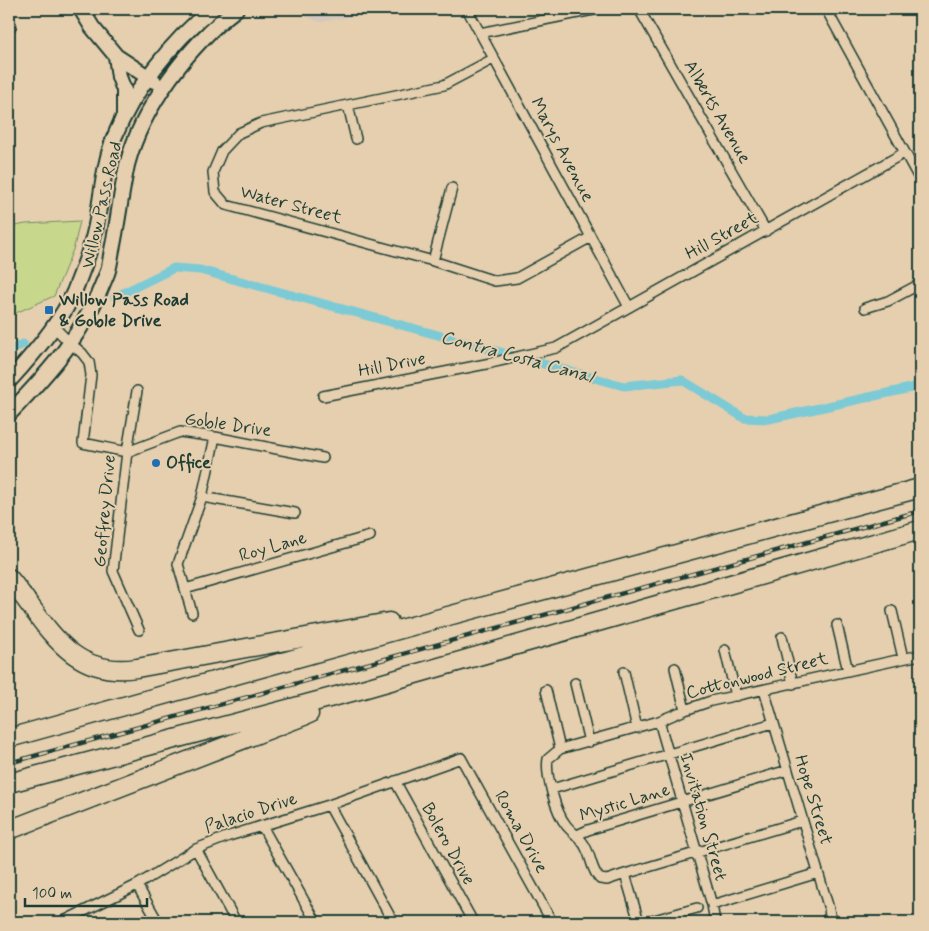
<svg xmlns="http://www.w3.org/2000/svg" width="929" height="931" viewBox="0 0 929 931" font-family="Mynerve,sans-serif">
<rect width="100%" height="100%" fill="#e5cfae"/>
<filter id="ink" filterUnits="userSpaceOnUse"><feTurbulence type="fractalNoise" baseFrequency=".02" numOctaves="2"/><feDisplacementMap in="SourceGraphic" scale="10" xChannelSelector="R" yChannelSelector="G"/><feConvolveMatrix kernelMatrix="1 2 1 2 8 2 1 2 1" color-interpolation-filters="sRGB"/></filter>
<g filter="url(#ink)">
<!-- built -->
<path fill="#d4c7be" d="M287,9H394L320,22Z"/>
<!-- green -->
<path fill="#c7d88c" stroke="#738a60" d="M80,221L74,247L54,296L9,316V227L26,224Z"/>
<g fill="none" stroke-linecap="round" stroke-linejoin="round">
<!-- canal -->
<path stroke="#7bcad6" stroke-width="9" d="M115,297L174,268L200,270L624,386L682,380L744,418L769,419L920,386
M9,351L23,344"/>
<!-- street casing -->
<g stroke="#1f3d34" stroke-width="12">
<path id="street" d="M467,9L629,307
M639,9L766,231
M826,9L920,180
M9,24L11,27
M480,33L598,9
M493,59L444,85L261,123L239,133L222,151L213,172L215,192L226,205L433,261L495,281L517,278L591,237
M348,105L356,139
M433,261L452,188
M865,308L888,301L920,284
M53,326L71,344L82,353L89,362L91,375L83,443L127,452L180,432L215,437L323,458
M137,391L127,452L113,571L139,630
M323,396L491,363L556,348L904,153
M202,497L295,513
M185,589L370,536
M892,611L903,658
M192,613L178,564L202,497L215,437
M837,625L848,671
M782,637L793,684
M725,650L736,696
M675,668L685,710
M624,672L637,728
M575,683L589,742
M546,690L560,749
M764,690L829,909L830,915L825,922
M659,721L712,905L715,922
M395,781L473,922
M552,789L773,723
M329,805L393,922
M262,826L316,922
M577,835L588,830L788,770
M196,849L236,922
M625,874L802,821
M137,885L158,922
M712,905L818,873
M62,922L137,885L196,849L229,836L329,805L461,758L552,922
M639,922L625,874L607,880L600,879C591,870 592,859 586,848C582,838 572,833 566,825C556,813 545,774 548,759L560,749L659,721L685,710L711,701L920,655
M647,922L697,908"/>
</g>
<!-- secondary casing -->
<g stroke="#1f3d34" stroke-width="18">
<path id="secondary" d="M81,9L92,27L116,56L154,81
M116,56L119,77L124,90V116
M9,381C30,358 62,321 74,292C83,269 93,244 97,220C102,193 104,163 114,138C133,90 172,41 212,9
M9,414C51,370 84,334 106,276C110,268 110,259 112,250C118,222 121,193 127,165C142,107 189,45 236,9"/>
</g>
<!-- highway casing -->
<g stroke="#1f3d34" stroke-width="21">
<path id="highway" d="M9,578C46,622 68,679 137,668L389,622
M9,738L437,619L920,488
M9,783L359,690L920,530
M9,830L309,714"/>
</g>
<!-- street -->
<use href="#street" stroke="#e5cfae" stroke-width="9"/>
<!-- secondary -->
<use href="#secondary" stroke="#e5cfae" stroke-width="14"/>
<!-- highway -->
<use href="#highway" stroke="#e5cfae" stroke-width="18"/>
<!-- rail casing -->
<g stroke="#1f3d34" stroke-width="4.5">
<path id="rail" d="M9,763L920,511"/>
</g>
<!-- rail -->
<use href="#rail" stroke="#e5cfae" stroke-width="2.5" stroke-dasharray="8" stroke-linecap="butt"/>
</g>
</g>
<!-- markers -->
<g fill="#1f6fb2" stroke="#e5cfae" stroke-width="2">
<rect x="44" y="305" width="10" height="10" rx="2.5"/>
<circle cx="156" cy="463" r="5"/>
</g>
<g text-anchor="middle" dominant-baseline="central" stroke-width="4" stroke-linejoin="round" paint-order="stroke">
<!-- street labels -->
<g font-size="18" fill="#1f3d34" stroke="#e5cfae">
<text transform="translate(717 112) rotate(60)">Alberts Avenue</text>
<text transform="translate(562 150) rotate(62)">Marys Avenue</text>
<text transform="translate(102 205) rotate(-77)">Willow Pass Road</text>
<text transform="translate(291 205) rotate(15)">Water Street</text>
<text transform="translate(722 236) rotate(-29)">Hill Street</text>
<text transform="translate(392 365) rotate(-11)">Hill Drive</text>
<text transform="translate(228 425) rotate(8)">Goble Drive</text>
<text transform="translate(105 511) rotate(-85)">Geoffrey Drive</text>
<text transform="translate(273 547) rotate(-16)">Roy Lane</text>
<text transform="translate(757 676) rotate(-14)">Cottonwood Street</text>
<text transform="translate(813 800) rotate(73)">Hope Street</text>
<text transform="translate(625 803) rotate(-17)">Mystic Lane</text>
<text transform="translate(251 813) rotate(-18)">Palacio Drive</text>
<text transform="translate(703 817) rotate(74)">Invitation Street</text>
<text transform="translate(521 832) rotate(61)">Roma Drive</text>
<text transform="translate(448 844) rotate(61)">Bolero Drive</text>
</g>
<!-- poi labels -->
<g font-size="18" font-weight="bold" fill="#1f3d34" stroke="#e5cfae" text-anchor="start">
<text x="59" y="300">Willow Pass Road<tspan x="59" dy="21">&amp; Goble Drive</tspan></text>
<text x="166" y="463">Office</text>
</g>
<!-- water labels -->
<g font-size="19" font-style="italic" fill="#24443c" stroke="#e5cfae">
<text transform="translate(517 357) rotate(15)">Contra Costa Canal</text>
</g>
</g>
<!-- margin -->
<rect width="929" height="931" fill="none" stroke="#e5cfae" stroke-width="30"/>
<rect x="15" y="15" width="899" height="901" fill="none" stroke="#1f3d34" stroke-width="2" filter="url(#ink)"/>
<!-- scale -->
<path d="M25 898v8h122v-8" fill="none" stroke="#1f3d34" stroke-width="2.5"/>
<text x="32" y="898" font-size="15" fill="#1f3d34" stroke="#e5cfae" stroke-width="4" paint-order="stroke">100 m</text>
</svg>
